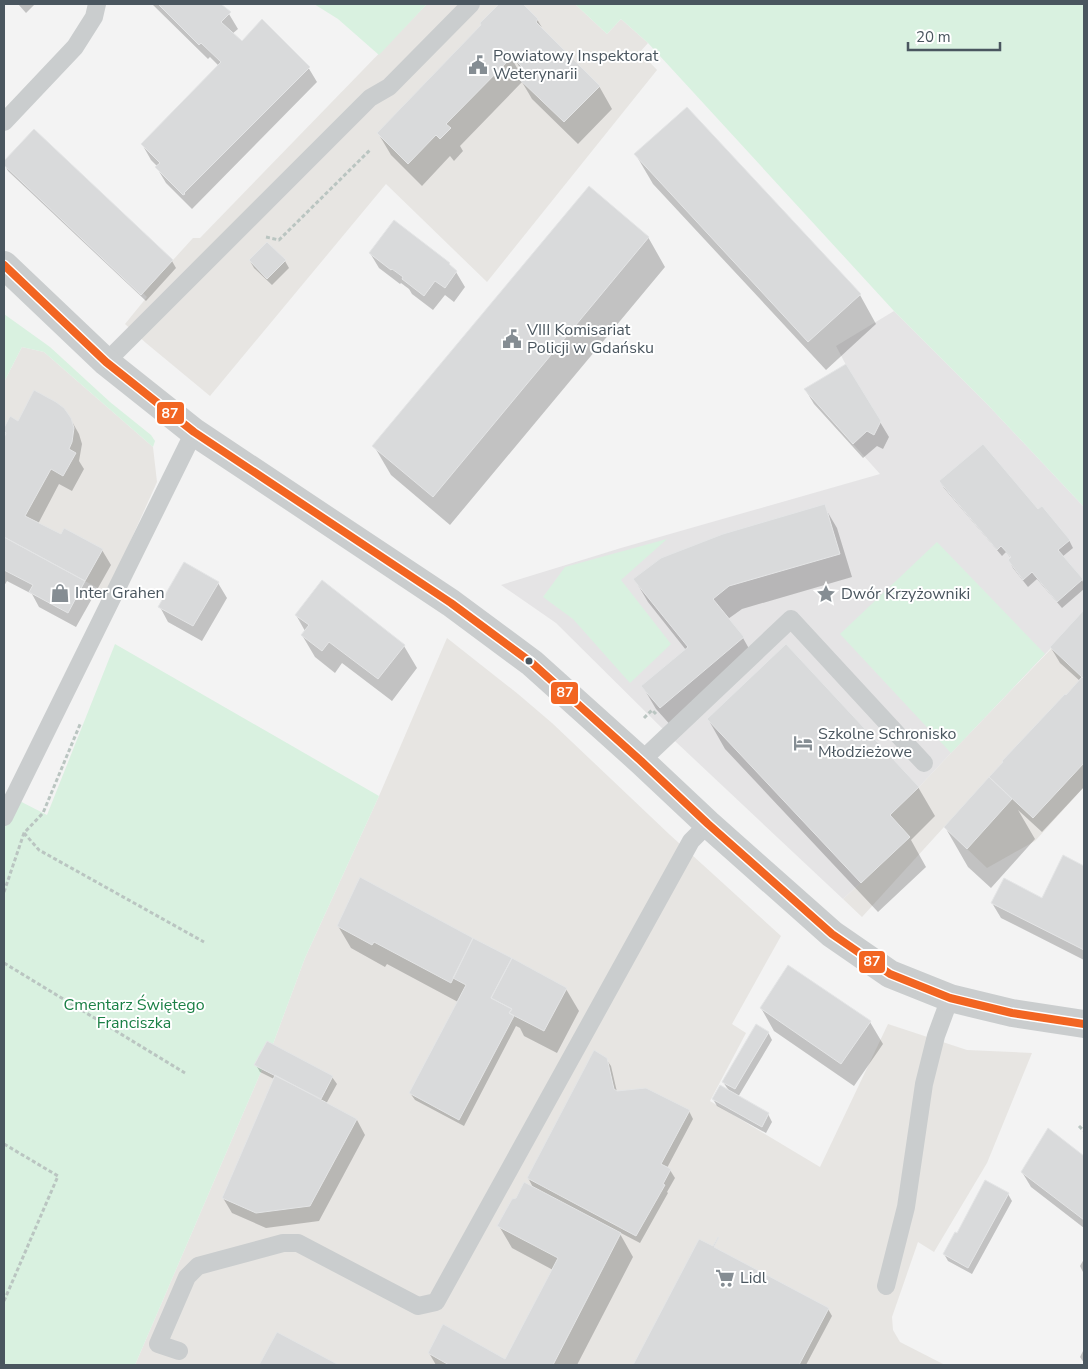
<svg xmlns="http://www.w3.org/2000/svg" width="1088" height="1369" viewBox="0 0 1088 1369" font-family="'Nunito Sans',sans-serif">
<rect width="100%" height="100%" fill="#f3f3f3"/>
<!-- commercial -->
<path fill="#e7e5e2" d="M427,4H575L607,34L621,19L648,43L640,52L657,70L487,282L386,184L210,396L146,343L125,324L147,297L143,293L193,238H200Z
M22,347L44,352L153,447L157,482L107,593L4,537V382Z
M1084,610V787L1035,841L987,868L944,827L862,917L843,899L910,837L890,815L919,787L951,753L1051,649L1050,647Z
M447,638L518,694L552,723L669,834L781,936L732,1024L746,1033L710,1101L820,1167L888,1024L967,1050L1032,1053L987,1163L934,1252L918,1242L892,1317L893,1330L900,1342L945,1365H135L273,1044L305,958L379,796Z"/>
<!-- education -->
<path fill="#e5e4e5" d="M894,311L988,405L1084,507V610L1050,647L1051,648L951,753L919,787L890,814L910,837L843,899L677,743L556,623L501,585L621,548L880,474L804,389L846,365L836,346Z"/>
<!-- green -->
<path fill="#d9f1e0" d="M314,4H427L379,55L338,19Z
M575,4H1084V507L988,405L894,311L648,43L621,19L607,34Z
M4,314L50,347L110,402L151,435L155,441L153,447L44,352L22,347L4,382Z
M667,539L621,580L671,644L630,683L573,619L543,597L565,567Z
M937,542L1045,654L951,753L840,634Z
M115,644L379,796L305,958L273,1044L135,1365H4V793L47,815Z"/>
<!-- shadow -->
<path fill="#0003" fill-rule="evenodd" d="M18,4H35L26,13Z
M152,4H219L229,14L238,29L232,34L242,43L308,67L317,82L192,209L166,183L157,168L158,167L151,160L142,144L219,66L210,57L208,59Z
M501,4H521L537,19L545,33L599,86L612,109L578,144L532,99L522,82L460,146L463,151L454,161L450,156L422,186L391,155L378,133L483,26L481,24ZM510,51L523,73L521,75L508,52Z
M34,131L172,261L176,268L146,301L8,171L4,163Z
M636,155L860,295L876,324L826,370L653,184Z
M648,237L665,267L450,525L391,475L374,446Z
M370,253L449,263L452,269L456,272L465,287L454,302L445,295L433,310L412,294L409,289L401,283L400,284L379,268Z
M250,261H285L289,268L272,285L254,268Z
M805,389L880,422L889,437L883,449L877,446L863,458L814,404Z
M11,418L18,422L70,418L79,434L82,444L79,461L84,469L72,491L59,484L38,524L61,536L102,550L111,565L76,627L39,607L32,594L7,581L4,586V440L7,435L4,431Z
M940,481L1038,511L1069,540L1073,548L1062,557L1082,580L1084,584V589L1062,608L1037,579L1028,587L1013,568L1009,560L1011,558L1006,552L1002,556L944,488Z
M824,506L837,528L852,577L742,609L728,619L743,638L756,661L674,729L656,709L643,687L686,650L648,602L635,580Z
M218,583L227,598L202,641L168,622L160,607Z
M1084,612V787L1042,832L1018,810L1035,839L991,888L968,867L945,827L1080,681L1060,663L1051,648Z
M296,615L404,646L417,668L392,701L342,663L335,673L315,657L302,635L305,631Z
M708,719L918,787L935,816L911,840L926,867L878,912L725,749Z
M1064,857L1084,867V960L1001,918L992,903L1043,899Z
M338,926L566,989L579,1011L557,1053L524,1036L520,1028L516,1026L464,1126L415,1100L410,1093L458,1002L387,964L385,967L351,948Z
M761,1008L870,1022L883,1044L854,1086L774,1031Z
M768,1032L772,1040L738,1097L768,1114L772,1122L766,1133L717,1106L713,1099L730,1092L723,1082Z
M606,1059L611,1066L617,1092L689,1111L693,1119L667,1168L670,1170L675,1178L667,1192L668,1193L640,1243L619,1232L633,1257L577,1365H436L429,1353L505,1361L553,1270L512,1248L499,1226L534,1189L528,1178Z
M256,1065L332,1077L337,1084L326,1104L357,1120L365,1135L319,1221L266,1228L232,1213L223,1198L274,1079L260,1072Z
M1048,1130L1084,1157V1228L1031,1187L1022,1172Z
M1008,1194L1012,1201L972,1274L948,1261L944,1254L957,1234Z
M700,1241L828,1309L832,1316L806,1365H634Z
M1084,1259V1274L1080,1266Z
M278,1334L336,1365H261Z
M1084,1349V1363L1080,1357Z"/>
<!-- building -->
<path fill="#d9dadb" stroke="#e4e5e6" d="M158,4H221L231,12L221,22L242,41L262,19L310,67L184,193L185,194L183,195L155,167L160,163L141,144L221,62L201,43L199,45Z
M499,4H523L538,19L536,22L600,86L564,122L517,77L524,69L512,57L446,124L451,128L440,139L436,135L408,164L377,133L481,25L480,23Z
M687,107L861,294L808,342L634,154Z
M34,129L173,260L141,295L4,165V161Z
M589,186L649,237L433,497L372,446Z
M394,220L450,263L449,264L457,271L445,288L435,281L424,296L402,279L403,277L392,269L391,270L369,253Z
M267,242L286,260L267,279L249,260Z
M846,364L881,421L874,435L867,431L853,444L804,389Z
M34,390L56,402L64,408L71,418L74,428L72,442L69,449L76,453L63,476L51,469L25,516L61,534L64,528L103,549L85,581L4,537V438L6,433L4,431V428L10,416L18,421Z
M983,444L1038,509L1042,506L1070,540L1058,550L1083,579L1057,602L1032,572L1023,580L1008,560L1011,557L1001,546L997,550L939,481Z
M825,504L840,554L729,586L713,599L744,637L660,708L641,686L688,647L633,579L661,558L723,534Z
M4,537L85,581L68,613L29,592L33,585L4,570Z
M184,562L219,582L193,626L158,607Z
M322,580L405,645L378,679L329,642L322,651L301,635L309,625L295,615Z
M1084,610V679L1050,647Z
M786,644L919,787L890,815L910,837L861,883L707,719Z
M1082,677L1084,679V763L1033,818L989,777L1003,762L1002,761L1065,694L1066,695Z
M989,777L1012,799L967,849L944,827Z
M1063,855L1084,866V950L991,903L1004,878L1042,898Z
M360,877L473,938L451,983L374,942L372,945L337,926Z
M473,938L512,958L491,998L512,1009L509,1013L514,1016L459,1120L409,1093L466,985L453,978Z
M512,958L567,988L544,1031L509,1013L512,1009L491,998Z
M788,965L871,1021L841,1064L760,1008Z
M756,1024L769,1032L735,1089L722,1082Z
M267,1041L333,1076L321,1099L254,1065Z
M594,1050L607,1058L614,1089L617,1091L646,1088L690,1110L661,1164L671,1169L663,1184L665,1185L636,1236L527,1178Z
M275,1075L357,1119L310,1206L256,1213L222,1198Z
M720,1085L769,1113L762,1127L712,1099Z
M1048,1128L1084,1156V1220L1021,1172Z
M985,1180L1009,1193L968,1268L943,1254L955,1232L957,1233Z
M524,1182L621,1233L553,1365H449L428,1353L443,1324L505,1359L558,1258L497,1226L512,1199L516,1198Z
M718,1237H719L714,1247L829,1308L799,1365H633L699,1239L713,1246Z
M277,1332L339,1365H259Z"/>
<g fill="none" stroke-linecap="round" stroke-linejoin="round">
<!-- path -->
<path stroke="#bac5c1" stroke-width="3" stroke-dasharray="4 2.5" stroke-linecap="butt" d="M266,237L279,240L370,150
M644,718L652,710L656,714
M24,833L39,850L204,942
M4,892L24,833L43,813L81,722
M4,963L185,1073
M1079,1126L1084,1131
M4,1144L58,1176L4,1301"/>
<!-- service -->
<path stroke="#cacdce" stroke-width="18" d="M4,122L75,47L94,17L97,4
M106,362L370,98L389,87L471,4
M641,761L791,619L924,763
M4,817L194,432
M886,1286L906,1207L924,1084L936,1036L950,998
M179,1351L158,1344L187,1277L198,1266L283,1243H298L418,1306L436,1302L691,841L708,824"/>
<!-- tertiary -->
<path stroke="#cacdce" stroke-width="28" d="M4,265L106,362L194,432L451,603L532,663L641,761L708,824L832,934L890,974L950,998L1012,1013L1084,1024"/>
<!-- bus-1 casing -->
<g stroke="#fff" stroke-width="11">
<path id="bus-1" d="M4,265L106,362L194,432L451,603L532,663L641,761L708,824L832,934L890,974L950,998L1012,1013L1084,1024"/>
</g>
<!-- bus-1 -->
<use href="#bus-1" stroke="#f26522" stroke-width="8"/>
</g>
<!-- icons -->
<defs>
<g id="civic-bare" transform="scale(1.5)"><path d="M-.6-6.5H3V-4.5H.6V-3L4-1V1h2V6H-6V1h2V-1L-.6-3ZM-1.2 2.5V6h2.4V2.5Z" fill="#858d93" stroke="#fff" stroke-width="2.5" paint-order="stroke"/></g>
<g id="shop-bare" transform="scale(1.5)"><path d="M-5-2.5h2.3a2.7 3.5 0 0 1 5.4 0H5L5.5 6h-11ZM-1.5-2.5h3a1.5 2.3 0 0 0-3 0Z" fill="#858d93" stroke="#fff" stroke-width="2.5" paint-order="stroke"/></g>
<g id="sight-bare" transform="scale(1.5)"><path d="M0-6L1.8-2.2L6-1.7L2.9 1.2L3.7 5.4L0 3.3L-3.7 5.4L-2.9 1.2L-6-1.7L-1.8-2.2Z" fill="#858d93" stroke="#fff" stroke-width="2.5" paint-order="stroke"/></g>
<g id="hotel-bare" transform="scale(1.5)"><path d="M-6-4.5h1.5V1H6V5H4.5V3h-9V5H-6ZM-4 0a1.8 1.8 0 1 1 3.6 0ZM.5 0V-2.5h3Q6-2.5 6 0Z" fill="#858d93" stroke="#fff" stroke-width="2.5" paint-order="stroke"/></g>
<g id="supermarket-bare" transform="scale(1.5)"><path d="M-6-5.5h2.5l.6 2H6L4.5 2H-2.5L-4.4-4H-6ZM-1.5 3.2a1.3 1.3 0 1 0 .1 0ZM3 3.2a1.3 1.3 0 1 0 .1 0Z" fill="#858d93" stroke="#fff" stroke-width="2.5" paint-order="stroke"/></g>
</defs>
<g fill-rule="evenodd">
<use href="#civic-bare" x="478" y="65"/>
<use href="#civic-bare" x="512" y="339"/>
<use href="#shop-bare" x="60" y="593"/>
<use href="#sight-bare" x="826" y="594"/>
<use href="#hotel-bare" x="803" y="743"/>
<use href="#supermarket-bare" x="725" y="1278"/>
</g>
<!-- markers -->
<circle fill="#4a565f" stroke="#fff" stroke-width="2" cx="529" cy="661" r="4.5"/>
<g text-anchor="middle" dominant-baseline="central" stroke-width="4" stroke-linejoin="round" paint-order="stroke">
<!-- poi labels -->
<g font-size="16" fill="#4a565f" stroke="#fff" text-anchor="start">
<text x="493" y="56">Powiatowy Inspektorat<tspan x="493" dy="18">Weterynarii</tspan></text>
<text x="527" y="330">VIII Komisariat<tspan x="527" dy="18">Policji w Gdańsku</tspan></text>
<text x="75" y="593">Inter Grahen</text>
<text x="841" y="594">Dwór Krzyżowniki</text>
<text x="818" y="734">Szkolne Schronisko<tspan x="818" dy="18">Młodzieżowe</tspan></text>
<text x="740" y="1278">Lidl</text>
</g>
<!-- park labels -->
<g font-size="16" fill="#1b8046" stroke="#fff">
<text x="134" y="1005">Cmentarz Świętego<tspan x="134" dy="18">Franciszka</tspan></text>
</g>
</g>
<g stroke="#fff" stroke-width="2">
<rect x="156" y="401" width="29" height="24" rx="5" fill="#f26522"/>
<rect x="550" y="681" width="29" height="24" rx="5" fill="#f26522"/>
<rect x="858" y="950" width="28" height="24" rx="5" fill="#f26522"/>
</g>
<g font-size="14" text-anchor="middle" font-weight="bold" fill="#fff">
<text x="170" y="418">87</text>
<text x="565" y="697">87</text>
<text x="872" y="966">87</text>
</g>
<!-- border -->
<rect width="1088" height="1369" fill="none" stroke="#4a565f" stroke-width="10"/>
<!-- scale -->
<path d="M908 42v8h92v-8" fill="none" stroke="#4a565f" stroke-width="2.5"/>
<text x="916" y="42" font-size="15" fill="#4a565f" stroke="#ffffff" stroke-width="4" paint-order="stroke">20 m</text>
</svg>
